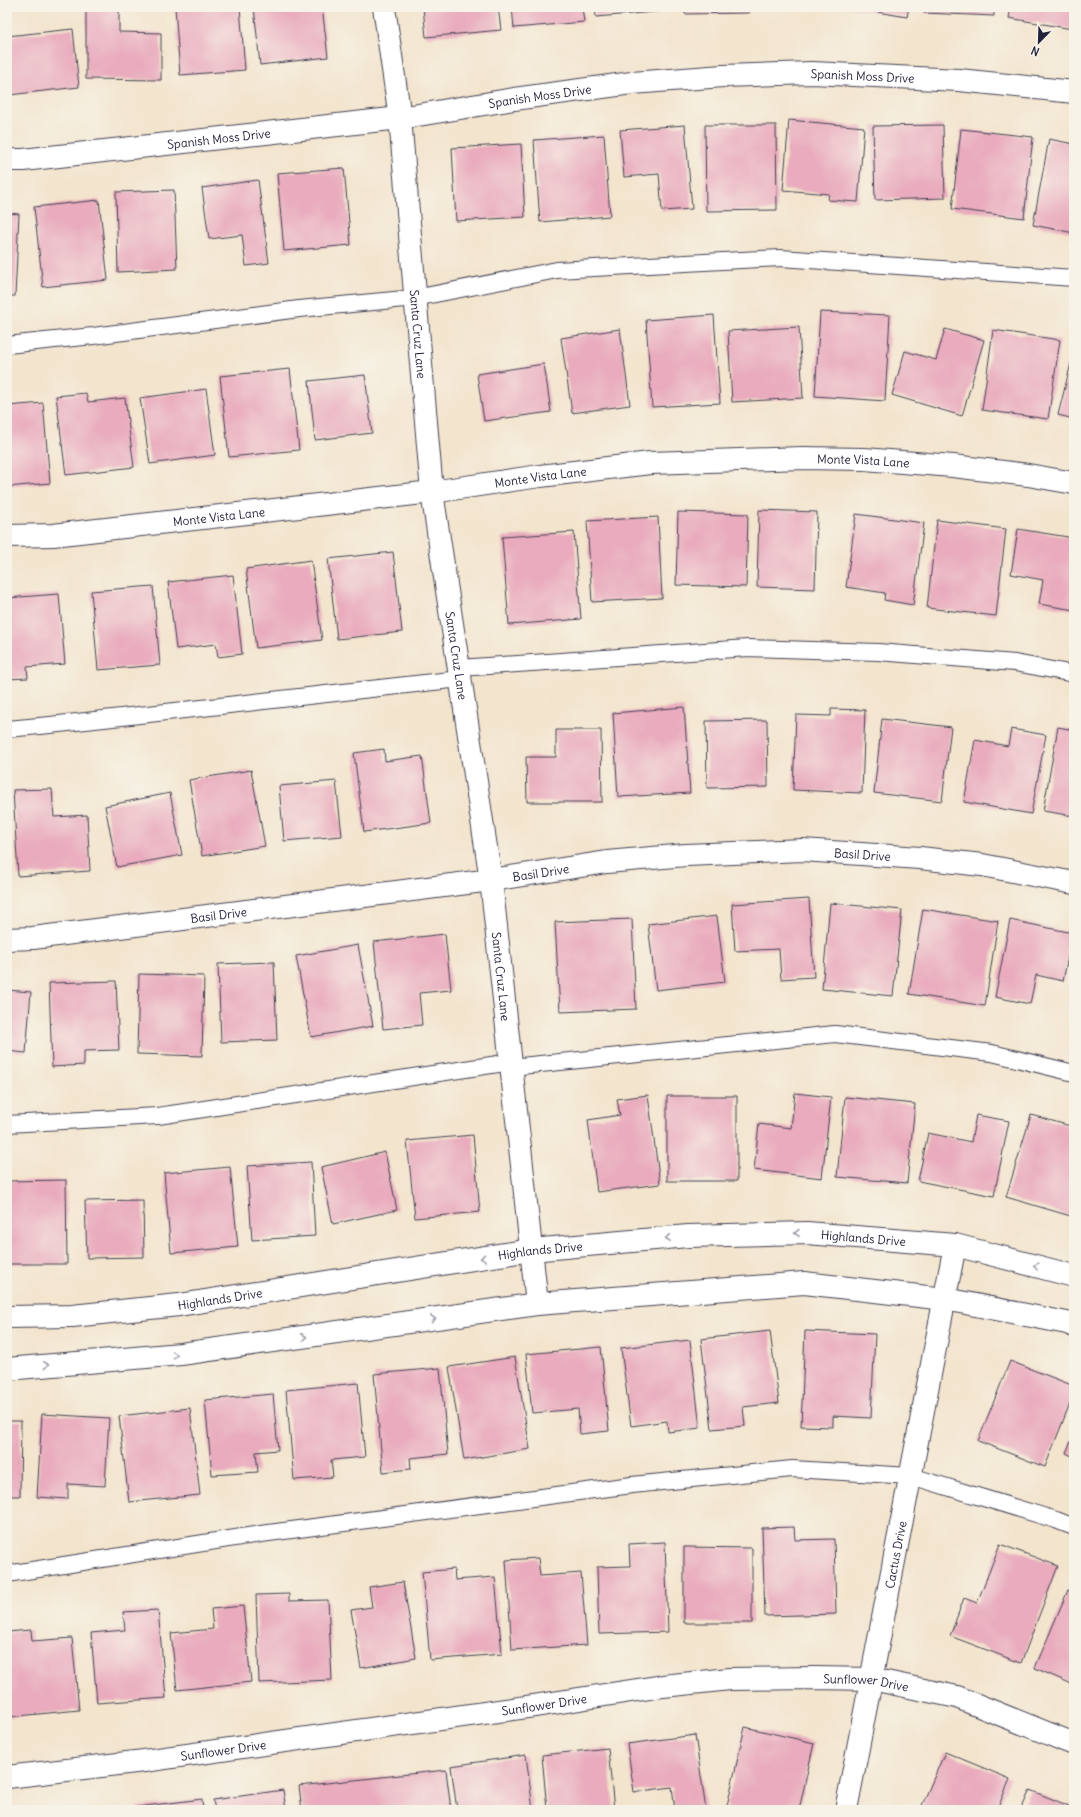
<svg xmlns="http://www.w3.org/2000/svg" width="1081" height="1817" viewBox="0 0 1081 1817" font-family="Delius,sans-serif">
<rect width="100%" height="100%" fill="#f7f3e8"/>
<filter id="ink" filterUnits="userSpaceOnUse"><feTurbulence type="fractalNoise" baseFrequency=".025" numOctaves="2"/><feDisplacementMap in="SourceGraphic" scale="8" xChannelSelector="R" yChannelSelector="G"/><feConvolveMatrix kernelMatrix="1 2 1 2 8 2 1 2 1" color-interpolation-filters="sRGB"/></filter>
<filter id="wash" filterUnits="userSpaceOnUse"><feTurbulence type="fractalNoise" baseFrequency=".012" numOctaves="4" result="noise"/><feDisplacementMap in="SourceGraphic" scale="16" xChannelSelector="R" yChannelSelector="G"/><feGaussianBlur stdDeviation="0.9" result="paint"/><feColorMatrix in="noise" values="0 0 0 0 0 0 0 0 0 0 0 0 0 0 0 0 0 1.4 0 .05"/><feComposite in="paint" operator="in"/></filter>
<g filter="url(#wash)">
<rect width="100%" height="100%" fill="#f3e4cd"/>
<g id="blocks">
<!-- building -->
<path fill="#e9abbd" d="M86,7H119V32L161,33V80L86,79Z
M175,7H240L245,70L180,75Z
M254,7H322L328,57L260,65Z
M423,7H498L501,30L426,37Z
M512,7H582L584,22L514,28Z
M595,7H666V11L596,17Z
M685,7H749V13L685,14Z
M847,7H909L907,17Z
M924,7H994V16L924,13Z
M1011,7H1074L1072,29L1009,18Z
M73,29L79,87L9,95L7,75V36Z
M789,120L864,127L858,202L828,200L829,194L783,190Z
M685,125L692,209L662,211L659,174L624,177L620,130Z
M705,125H776L777,210L706,211Z
M943,125L945,198L875,200L873,126Z
M961,129L1033,137L1024,218L952,209Z
M604,135L610,216L540,222L534,140Z
M1049,139L1074,144V233L1033,225Z
M521,144L525,217L456,221L452,148Z
M344,168L351,245L284,251L277,173Z
M258,180L269,263L246,266L242,235L209,239L202,188Z
M174,190L177,269L118,272L116,192Z
M99,200L108,280L43,287L34,207Z
M7,213L19,214L15,296H7Z
M820,312L890,315L885,401L815,396Z
M714,315L720,403L652,407L646,320Z
M799,327L803,398L732,402L728,331Z
M620,329L630,405L572,413L561,338Z
M945,329L984,340L962,416L892,395L905,351L936,360Z
M993,330L1060,340L1048,419L982,410Z
M1074,351V419L1058,415Z
M544,364L551,412L484,421L477,374Z
M290,369L299,450L229,457L220,376Z
M365,375L372,433L315,440L309,381Z
M206,389L215,455L150,464L140,398Z
M86,393L88,402L125,398L134,467L66,475L56,396Z
M43,403L50,483L7,487V406Z
M759,510L817,512L815,589L757,587Z
M678,512L748,514L746,587L676,585Z
M856,514L924,523L913,605L884,600L885,593L846,587Z
M658,517L662,598L592,602L587,521Z
M937,520L1006,529L996,616L927,608Z
M1018,529L1074,538V610L1039,604L1043,580L1011,574Z
M574,532L581,619L509,625L502,537Z
M393,552L402,632L337,639L328,559Z
M311,560L322,640L256,648L246,569Z
M233,575L242,654L218,657L216,644L176,649L168,582Z
M153,586L160,665L98,670L91,591Z
M59,594L65,664L27,667L28,678L7,679V598Z
M684,707L690,793L618,797L613,713Z
M831,709L865,710L862,793L793,790L796,715L831,716Z
M882,719L951,727L942,801L874,793Z
M767,720L768,787L707,788L706,721Z
M1058,727L1074,730V816L1043,811Z
M1011,729L1046,735L1031,814L964,802L975,740L1008,746Z
M556,730H601L602,802H527L526,757H556Z
M384,749L385,761L422,756L431,823L364,832L354,753Z
M251,770L265,846L202,856L189,780Z
M336,781L342,836L284,841L279,786Z
M52,789L54,817L87,815L90,871L18,876L13,790Z
M170,793L182,855L117,867L105,806Z
M809,899L814,977L781,979L779,949L735,951L732,904Z
M830,903L902,910L893,996L822,989Z
M923,909L998,921L985,1006L909,994Z
M717,916L725,982L656,990L648,924Z
M632,919L636,1009L560,1012L555,922Z
M1010,920L1073,933L1063,981L1036,975L1030,1004L995,997Z
M445,934L451,990L419,993L422,1025L383,1029L374,942Z
M358,945L373,1026L311,1037L296,956Z
M274,962L277,1040L221,1042L218,964Z
M139,974L204,976L202,1056L137,1054Z
M116,981L119,1050L84,1051V1065L52,1067L49,983Z
M7,990L31,992L26,1053L7,1051Z
M795,1093L831,1097L822,1178L754,1170L759,1124L791,1128Z
M648,1095L660,1184L597,1192L588,1120L620,1115L617,1099Z
M667,1096H737V1181H667Z
M845,1097L915,1104L907,1183L837,1177Z
M976,1115L1009,1121L994,1196L918,1181L928,1133L971,1142Z
M1031,1115L1074,1127V1217L1006,1197Z
M473,1135L480,1212L415,1218L407,1141Z
M385,1152L397,1210L333,1224L321,1167Z
M311,1162L315,1236L252,1240L247,1166Z
M230,1167L238,1247L171,1253L164,1173Z
M66,1180L67,1264H7V1181Z
M143,1200L144,1257L87,1258L85,1201Z
M770,1331L779,1403L743,1407L745,1426L712,1429L701,1339Z
M805,1331L875,1334L871,1418L833,1416V1427L801,1426Z
M690,1340L700,1428L668,1432L667,1421L631,1426L621,1348Z
M601,1347L609,1431L580,1434L578,1409L532,1413L526,1354Z
M515,1357L530,1449L464,1460L449,1367Z
M1010,1361L1074,1386V1393L1045,1467L978,1441Z
M440,1368L448,1454L410,1458L411,1469L383,1472L374,1374Z
M358,1383L365,1457L331,1460L333,1477L294,1480L286,1390Z
M273,1394L278,1450L256,1452L258,1472L212,1475L205,1400Z
M190,1408L200,1495L129,1502L119,1416Z
M42,1414L109,1418L105,1486L68,1484V1499L37,1497Z
M7,1421H21L20,1496H7Z
M1074,1434V1457L1066,1453Z
M794,1527L795,1540L834,1539L836,1614L765,1616L762,1528Z
M665,1542L668,1632L599,1634L597,1567L630,1566L629,1544Z
M1000,1544L1058,1566L1021,1663L950,1636L964,1598L977,1603Z
M684,1547L752,1548V1623H684Z
M538,1558L540,1576L581,1573L587,1645L512,1650L506,1560Z
M454,1569L455,1580L495,1577L502,1654L430,1660L422,1572Z
M403,1582L416,1658L361,1668L351,1610L372,1607L369,1587Z
M1068,1590L1074,1592V1685L1035,1668Z
M289,1594V1601L328,1600L332,1680L259,1683L256,1595Z
M243,1606L251,1682L177,1690L171,1633L213,1629L211,1609Z
M158,1610L166,1698L97,1703L91,1633L125,1630L123,1612Z
M31,1630L32,1641L72,1638L79,1710L8,1717L7,1632Z
M745,1727L814,1743L799,1810H726Z
M695,1735L706,1810H675L672,1787L634,1792L627,1744Z
M608,1748L614,1810H547L542,1755Z
M945,1752L1010,1779L997,1810H920Z
M526,1755L533,1810H457L451,1766Z
M446,1770L451,1810H302L299,1786Z
M283,1790L286,1810H215L213,1800Z
M1030,1790L1074,1808V1810H1021Z
M202,1799L203,1810H138L137,1807Z"/>
</g>
</g>
<g filter="url(#ink)">
<use href="#blocks" fill-opacity="0" stroke="#413f51" stroke-width="1"/>
<g fill="none" stroke-linecap="round" stroke-linejoin="round">
<!-- service casing -->
<g stroke="#413f51" stroke-width="18">
<path id="service" d="M7,345L93,336L299,309L415,298L557,270L780,258L1074,278
M459,668L748,648L878,652L1015,663L1074,674
M7,729L50,725L460,679
M511,1067L835,1034L992,1053L1074,1073
M7,1124L158,1116L511,1062
M7,1574L261,1534L632,1485L792,1469L911,1476L1056,1520L1074,1527"/>
</g>
<!-- minor casing -->
<g stroke="#413f51" stroke-width="24">
<g id="minor">
<path id="s1" d="M384,7L400,118L432,492L491,880L537,1304"/>
<path id="s2" d="M7,160H23L400,118L514,99L632,83L723,76L812,73L959,80L1074,92"/>
<path id="s3" d="M7,536L53,535L432,492L540,476L650,463L802,458L864,459L953,466L1028,475L1074,483"/>
<path id="s4" d="M7,939L33,938L491,880L607,862L686,855L802,850L920,858L982,865L1074,883"/>
<path id="s5" d="M7,1777L144,1761L534,1706L663,1686L730,1679L814,1678L872,1679L957,1697L1074,1744"/>
<path id="s6" d="M846,1810L955,1245"/>
</g>
</g>
<!-- tertiary casing -->
<g stroke="#413f51" stroke-width="24">
<g id="tertiary">
<path id="s7" d="M7,1317L72,1316L179,1305L531,1250L688,1236L807,1233L955,1245L1074,1276"/>
<path d="M7,1369L181,1354L537,1304L804,1283L945,1299L1067,1323L1074,1326"/>
</g>
</g>
<!-- service -->
<use href="#service" stroke="#fff" stroke-width="16"/>
<!-- minor -->
<use href="#minor" stroke="#fff" stroke-width="22"/>
<!-- tertiary -->
<use href="#tertiary" stroke="#fff" stroke-width="22"/>
</g>
<!-- one-way arrows -->
<defs><path id="oneway-chevron" d="M-2-3.5L2.5 0L-2 3.5" fill="none" stroke-width="1.6" stroke-linecap="round" stroke-linejoin="round"/></defs>
<g stroke="#9c9ca7">
<use href="#oneway-chevron" transform="translate(797 1233) rotate(178)"/>
<use href="#oneway-chevron" transform="translate(668 1238) rotate(175)"/>
<use href="#oneway-chevron" transform="translate(483 1258) rotate(171)"/>
<use href="#oneway-chevron" transform="translate(1036 1266) rotate(-166)"/>
<use href="#oneway-chevron" transform="translate(433 1319) rotate(-8)"/>
<use href="#oneway-chevron" transform="translate(304 1337) rotate(-8)"/>
<use href="#oneway-chevron" transform="translate(175 1355) rotate(-5)"/>
<use href="#oneway-chevron" transform="translate(46 1365) rotate(-5)"/>
</g>
</g>
<g text-anchor="middle" dominant-baseline="central" stroke-width="3" stroke-linejoin="round" paint-order="stroke">
<!-- street labels -->
<g font-size="12" fill="#22223b" stroke="#f7f3e8">
<text stroke="none"><textPath href="#s2" startOffset="861">Spanish Moss Drive</textPath></text>
<text stroke="none"><textPath href="#s2" startOffset="537">Spanish Moss Drive</textPath></text>
<text stroke="none"><textPath href="#s2" startOffset="213">Spanish Moss Drive</textPath></text>
<text stroke="none"><textPath href="#s1" startOffset="329">Santa Cruz Lane</textPath></text>
<text stroke="none"><textPath href="#s3" startOffset="861">Monte Vista Lane</textPath></text>
<text stroke="none"><textPath href="#s3" startOffset="537">Monte Vista Lane</textPath></text>
<text stroke="none"><textPath href="#s3" startOffset="213">Monte Vista Lane</textPath></text>
<text stroke="none"><textPath href="#s1" startOffset="653">Santa Cruz Lane</textPath></text>
<text stroke="none"><textPath href="#s4" startOffset="861">Basil Drive</textPath></text>
<text stroke="none"><textPath href="#s4" startOffset="538">Basil Drive</textPath></text>
<text stroke="none"><textPath href="#s4" startOffset="213">Basil Drive</textPath></text>
<text stroke="none"><textPath href="#s1" startOffset="977">Santa Cruz Lane</textPath></text>
<text stroke="none"><textPath href="#s7" startOffset="862">Highlands Drive</textPath></text>
<text stroke="none"><textPath href="#s7" startOffset="538">Highlands Drive</textPath></text>
<text stroke="none"><textPath href="#s7" startOffset="214">Highlands Drive</textPath></text>
<text stroke="none"><textPath href="#s6" startOffset="260">Cactus Drive</textPath></text>
<text stroke="none"><textPath href="#s5" startOffset="866">Sunflower Drive</textPath></text>
<text stroke="none"><textPath href="#s5" startOffset="542">Sunflower Drive</textPath></text>
<text stroke="none"><textPath href="#s5" startOffset="218">Sunflower Drive</textPath></text>
</g>
</g>
<!-- margin -->
<rect width="1081" height="1817" fill="none" stroke="#f7f3e8" stroke-width="24"/>
<!-- north arrow -->
<g transform="translate(1039 42) rotate(203)" stroke="#f7f3e8" stroke-width="3" paint-order="stroke">
<path d="M0-3L7 15L0 10L-7 15Z" fill="#22223b"/>
<text y="-6" font-size="11" font-weight="bold" text-anchor="middle" fill="#22223b">N</text>
</g>
</svg>
